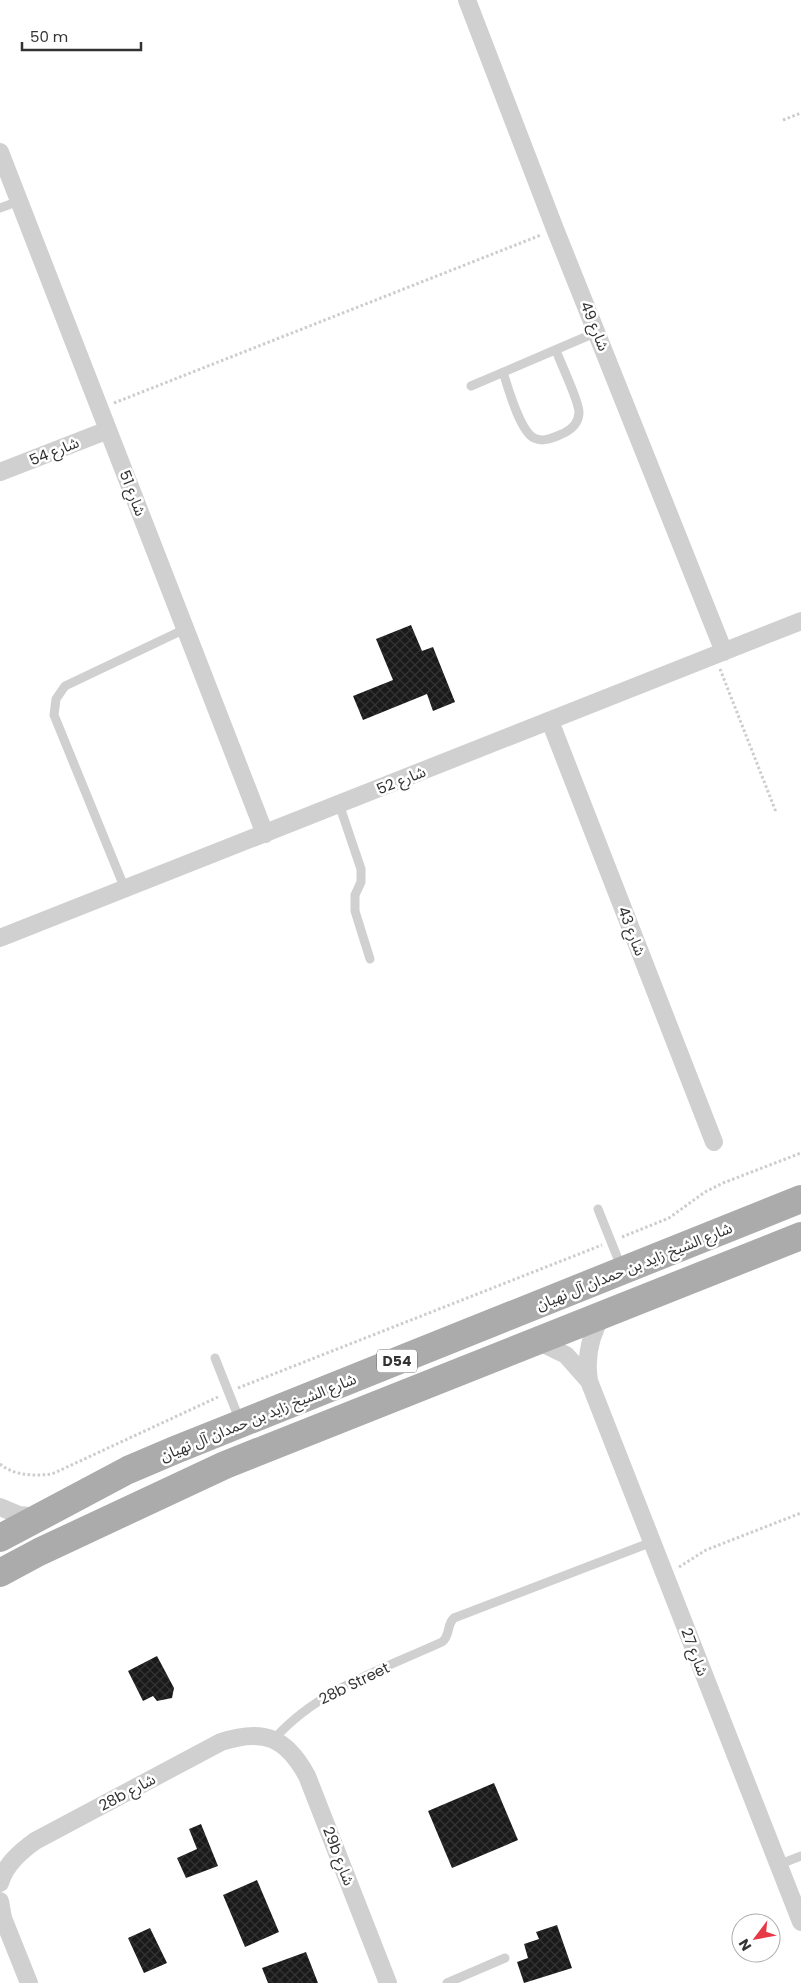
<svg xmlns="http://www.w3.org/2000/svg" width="801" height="1983" viewBox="0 0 801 1983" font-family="Poppins,'Noto Sans Arabic',sans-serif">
<defs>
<pattern id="building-cross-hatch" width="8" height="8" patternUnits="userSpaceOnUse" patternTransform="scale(1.25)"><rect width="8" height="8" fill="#1a1a1a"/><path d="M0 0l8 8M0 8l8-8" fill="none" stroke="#333"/></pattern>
</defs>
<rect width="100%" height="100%" fill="#fff"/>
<!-- building -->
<path fill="url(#building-cross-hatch)" d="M411,625L422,651L433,647L455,702L433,711L427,694L363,720L353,696L393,680L376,639Z
M157,1656L174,1688L172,1698L157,1701L153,1696L143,1701L128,1671Z
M494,1783L518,1840L452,1868L428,1811Z
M201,1824L218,1866L186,1878L177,1858L197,1849L189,1829Z
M257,1880L279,1932L245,1947L223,1895Z
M557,1925L572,1968L524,1983L517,1962L528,1958L524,1944L539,1939L536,1932Z
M150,1928L167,1963L144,1973L128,1938Z
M306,1952L318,1983H268L262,1968Z"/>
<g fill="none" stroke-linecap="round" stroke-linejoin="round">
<!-- path -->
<path stroke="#cdcdcd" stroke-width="3" stroke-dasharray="2.5 2.5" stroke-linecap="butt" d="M783,120L801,113
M114,403L541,235
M720,669L776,812
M622,1237L669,1218L705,1192L723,1183L801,1153
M238,1388L602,1245
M0,1464C15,1476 34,1476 52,1474L218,1397
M679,1567L706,1550L801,1513"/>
<!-- lane -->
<path stroke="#d0d0d0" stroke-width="9" d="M0,208L19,201
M503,372C508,388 520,431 534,438C544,443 555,437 564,433C572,429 579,422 579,412C578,398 561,365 556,350
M471,386L597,332
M339,804L361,869V882L355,895V911L370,959
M125,889L54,715L56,699L65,686L185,629
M598,1209L622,1269
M215,1358L240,1421
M275,1738C319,1689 383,1669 442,1642C451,1635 446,1625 454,1618L652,1542
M778,1865L801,1856
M447,1983L505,1958"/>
<!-- street -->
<path stroke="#d0d0d0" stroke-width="18" d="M467,0L555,229L724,652
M0,152L265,834
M0,472L108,430
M550,721L714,1142
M0,938L801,621
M603,1314C590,1335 585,1356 589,1381L801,1922
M535,1340L566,1355L589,1381
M0,1507L19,1515L38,1517
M0,1883C5,1865 20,1852 35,1841L221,1742C263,1728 286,1737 307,1776L388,1983
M0,1901L3,1918L29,1983"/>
<!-- primary -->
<path stroke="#ababab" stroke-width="28" d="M0,1538L128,1470L175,1450L801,1199
M0,1573L39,1552L225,1465L801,1236"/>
</g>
<g text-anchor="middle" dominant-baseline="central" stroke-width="5" stroke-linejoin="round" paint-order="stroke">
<!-- shield labels -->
<rect fill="#fff" stroke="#707070" stroke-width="1" x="377" y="1349.5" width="40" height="23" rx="4"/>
<g font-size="14" font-weight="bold" fill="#333">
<text x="397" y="1361">D54</text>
</g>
<!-- street labels -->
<g font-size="15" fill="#333" stroke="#fff">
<text transform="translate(595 326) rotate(68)">شارع 49</text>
<text transform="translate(54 451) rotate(-22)">شارع 54</text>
<text transform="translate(133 493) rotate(69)">شارع 51</text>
<text transform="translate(401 780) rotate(-22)">شارع 52</text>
<text transform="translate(632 931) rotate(69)">شارع 43</text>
<text transform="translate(634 1266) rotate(-22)">شارع الشيخ زايد بن حمدان آل نهيان</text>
<text transform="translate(258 1417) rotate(-22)">شارع الشيخ زايد بن حمدان آل نهيان</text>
<text transform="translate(695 1652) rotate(69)">شارع 27</text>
<text transform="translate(354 1683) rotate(-26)">28b Street</text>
<text transform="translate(127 1792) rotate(-28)">28b شارع</text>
<text transform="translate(339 1856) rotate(69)">29b شارع</text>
</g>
</g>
<!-- north arrow -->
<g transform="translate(756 1938) rotate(238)"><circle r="24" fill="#ffffff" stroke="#adadad"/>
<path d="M0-4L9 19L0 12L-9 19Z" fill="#e63946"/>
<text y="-8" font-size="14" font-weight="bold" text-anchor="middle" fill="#333333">N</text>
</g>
<!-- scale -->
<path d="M22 42v8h119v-8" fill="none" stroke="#333333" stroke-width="2.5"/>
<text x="30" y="42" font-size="15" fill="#333333" stroke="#ffffff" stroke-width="4" paint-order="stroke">50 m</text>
</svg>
